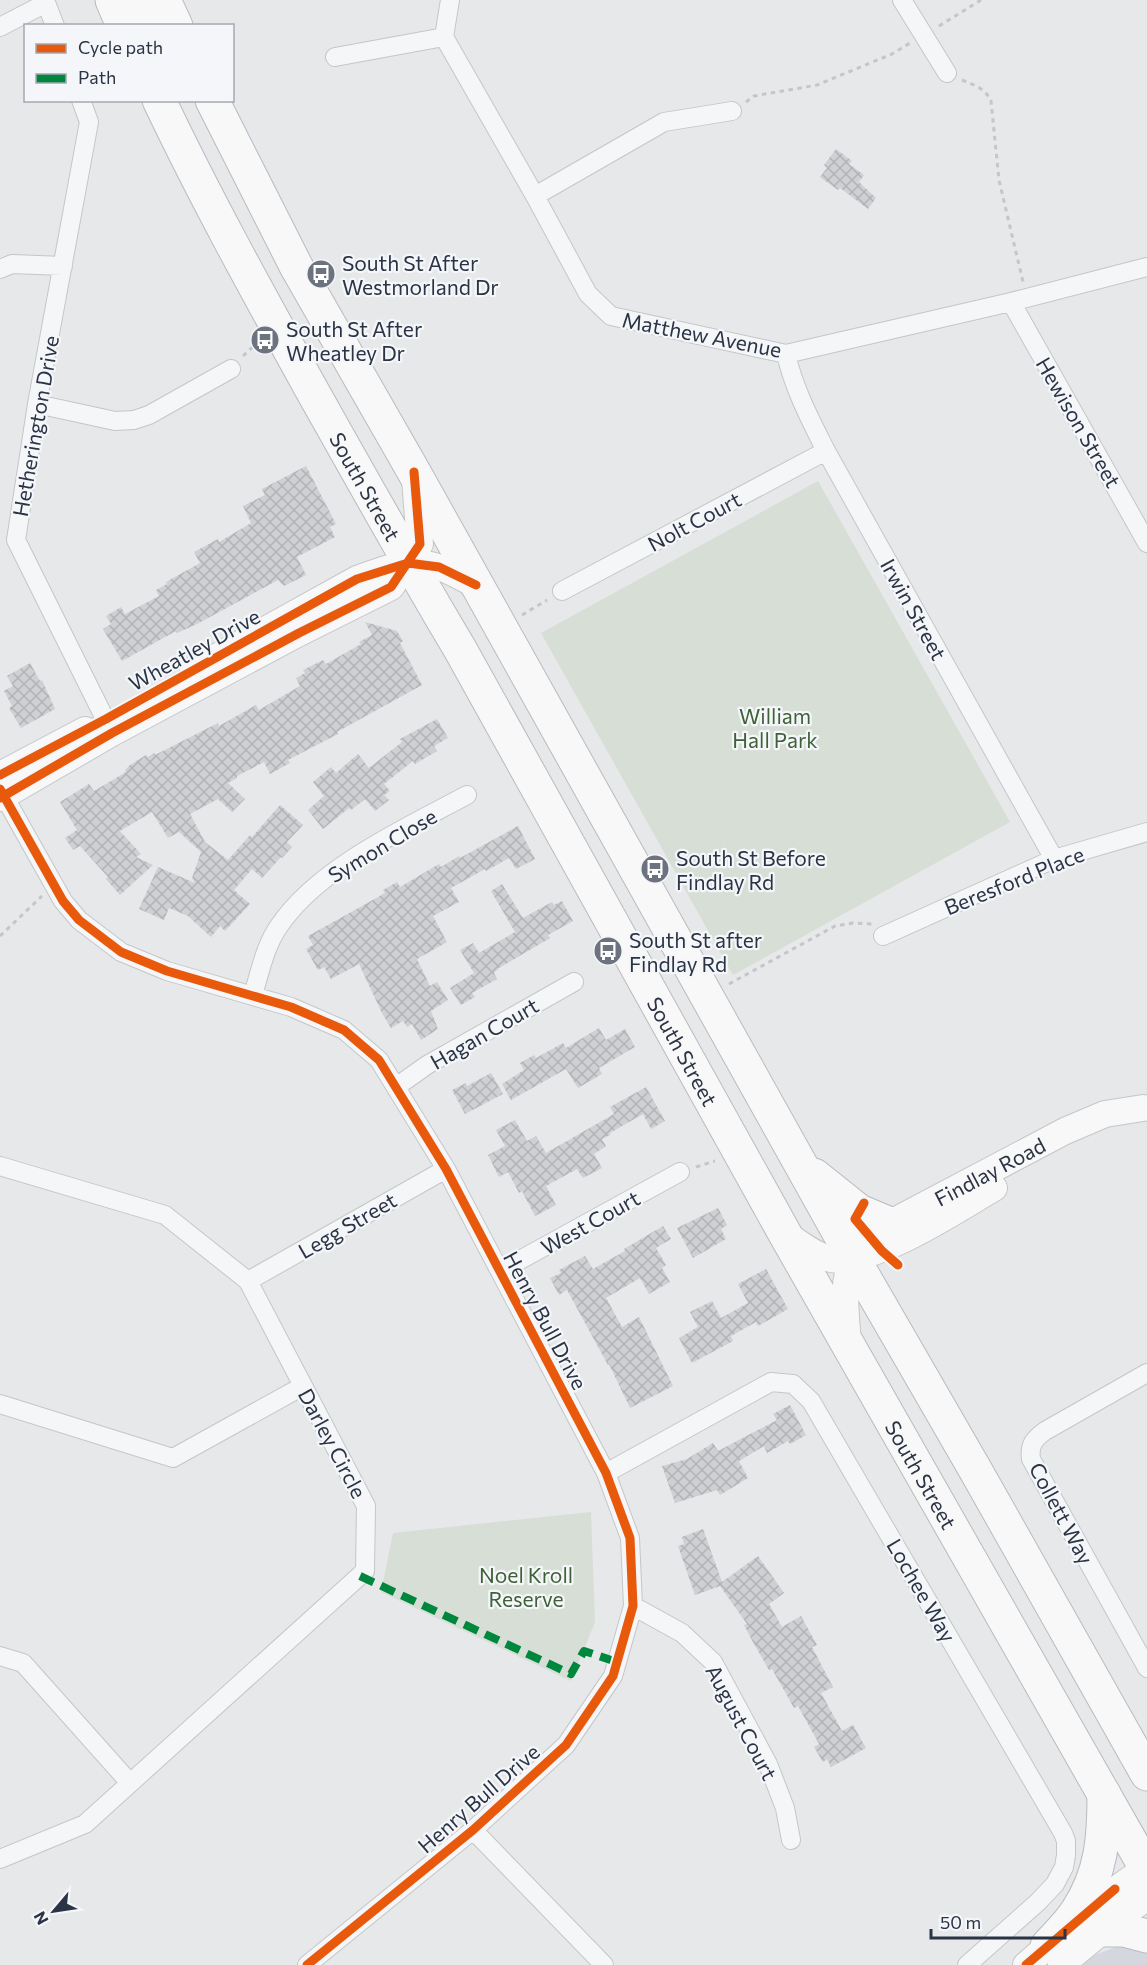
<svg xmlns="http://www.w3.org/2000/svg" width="1147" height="1965" viewBox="0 0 1147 1965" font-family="Commissioner,sans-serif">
<defs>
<pattern id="building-cross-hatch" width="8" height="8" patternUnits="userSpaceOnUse" patternTransform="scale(1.5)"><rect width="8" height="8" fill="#ced0d3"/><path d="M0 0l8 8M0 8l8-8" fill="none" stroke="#b1b3b6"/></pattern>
</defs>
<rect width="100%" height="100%" fill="#e6e8ea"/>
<!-- built -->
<path fill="#d4d7dd" d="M1116,1947H1124L1142,1951L1147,1954V1965H1080L1095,1955Z"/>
<!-- green -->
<path fill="#d6ded6" d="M818,481L1010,822L733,975L541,633Z
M591,1512L595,1622L571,1681L381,1592L393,1533Z"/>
<!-- building -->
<path fill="url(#building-cross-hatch)" d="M836,149L852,161L849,164L864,175L859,182L876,198L868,209L840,188L838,190L820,177L827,168L824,165Z
M306,466L336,524L330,527L335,537L297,557L306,575L284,586L278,580L197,624L177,633L176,631L122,661L103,629L111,624L106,616L121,607L125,614L159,596L156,590L167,584L166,582L200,563L194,552L218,539L219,542L251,523L243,506L265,495L262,489Z
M365,622L397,631L403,641L400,643L422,685L337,732L338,734L288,760L290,763L270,774L264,762L237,776V778L228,783L245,799L232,812L218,799L190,814L205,842L228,860L250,835L252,837L280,805L303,825L287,842L292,847L282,858L281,857L262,878L252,869L234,890L250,904L225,931L220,926L211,937L188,916L169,908L164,920L139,909L158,867L195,883L192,878L201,852L179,832L168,838L152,812L120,831L141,854L136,857L153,865L120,895L106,879L108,877L80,846L73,850L65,838L77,830L60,802L89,784L94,791L126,772L125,770L130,765L146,755L148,757L154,753L155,755L218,723L219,726L256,705L259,710L300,686L296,678L305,673L303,670L323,660L326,664L361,644L359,642L372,635Z
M30,663L40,681L42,680L55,709L21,728L9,708L12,706L4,691L13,686L7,676Z
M437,719L448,738L434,746L437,751L415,764L413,761L384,784L390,791L384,795L389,800L375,811L365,799L351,810L349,808L323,829L308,810L324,796L313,782L331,767L336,773L358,754L369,768L402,742L400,739Z
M518,826L535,859L516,869L509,858L486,871L485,869L451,888L459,902L433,916L447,942L417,959L430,986L437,982L448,1000L431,1011L438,1029L421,1040L412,1024L407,1027L403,1021L391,1028L382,1013L359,964L331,979L324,967L318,970L306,949L313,945L308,936L362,906L385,893L383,890L397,882L400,887L439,864L441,867L459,856L460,858Z
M502,884L523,918L552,902L554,905L562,901L573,921L548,935L550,938L499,968L494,973L497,979L472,993L475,997L461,1005L450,988L474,973L460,950L473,943L479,953L515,932L491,891Z
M599,1028L606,1040L625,1029L635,1047L599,1068L602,1074L578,1088L566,1069L511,1100L502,1084L524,1070L520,1063L534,1055L536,1058L563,1043L566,1048Z
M491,1073L503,1094L465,1114L452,1090L466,1083L467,1086Z
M646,1087L665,1121L651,1129L643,1114L610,1133V1135L602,1139L606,1146L594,1154L602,1168L583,1178L577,1169L546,1186L556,1205L535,1216L522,1191L519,1193L508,1172L499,1177L488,1155L505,1146L496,1130L515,1120L527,1141L536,1136L546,1153L614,1114L610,1107Z
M718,1208L727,1225L721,1229L726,1239L693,1258L677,1228Z
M663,1226L671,1239L656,1248L666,1265L662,1268L670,1282L649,1294L640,1278L606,1298L622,1327L639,1317L673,1386L630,1408L609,1364L608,1365L567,1290L559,1295L550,1278L561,1273L559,1270L585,1256L593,1269L625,1251L624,1249Z
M766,1269L788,1309L758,1326L756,1322L731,1336L733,1341L692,1363L679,1338L698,1327L690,1312L712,1301L721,1318L748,1303L738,1284Z
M790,1405L806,1435L790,1444L788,1441L767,1453L764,1446L739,1461L748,1478L720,1495L717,1490L675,1503L662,1466L687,1459L713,1443L718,1451L777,1420L773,1414Z
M703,1529L722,1582L758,1556L784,1593L769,1604L782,1627L801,1616L817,1645L812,1647L833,1687L821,1693L842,1731L853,1725L866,1748L831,1767L827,1759L823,1762L814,1747L819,1744L798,1706L794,1708L772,1669L769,1670L754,1644L744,1625L747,1624L720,1586L695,1595L678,1546L684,1544L682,1537Z"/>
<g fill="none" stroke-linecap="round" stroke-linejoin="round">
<!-- street casing -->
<g stroke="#c4c6c8" stroke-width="20">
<path id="street" d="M45,0L55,26
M450,0L444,37L535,196L588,294L611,316L786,354L1011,302L1147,267
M902,0L947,73
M0,27L46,3
M335,57L444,37
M81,100L89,122L37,404L16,540L112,733
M535,196L664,122L732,111
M0,269L12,264L63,266
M1011,302L1147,543
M786,354C794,389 810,419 826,451L1054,859
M37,404L115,421L134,420L149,415L231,369
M562,591L826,451
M0,789L63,901L79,920L121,952L167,971L291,1007L344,1030L379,1060L446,1169L606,1473L630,1538L633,1606L613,1676L566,1745L473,1830L307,1965
M883,936L1054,859L1147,832
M253,995C260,972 265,946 279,926C319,867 406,828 467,795
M396,1087L427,1065L574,982
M0,1166L165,1215L248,1281L366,1506L365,1571L85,1824L0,1859
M500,1271L680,1172
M248,1281L446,1169
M1147,1373L1045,1431C1034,1439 1029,1445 1031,1459L1147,1668
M0,1404L173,1458L303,1386
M606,1473L771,1382L793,1384L811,1401L1063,1833L1066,1841V1855L1064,1867L1055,1884L1038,1902L967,1965
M633,1606L682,1633L713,1662L768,1764L785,1808L791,1840
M0,1656L23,1663L130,1783
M473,1830L604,1965"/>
</g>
<!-- secondary casing -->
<g stroke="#c4c6c8" stroke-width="28">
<g id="secondary">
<path d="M135,0L147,26"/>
<path d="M193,670L357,579C384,569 413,557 441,568C453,572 464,579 476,585"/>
<path d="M0,775L85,730"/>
<path d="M0,798L112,733L299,633L391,587L420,544L415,479"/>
<path d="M787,1235C801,1244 815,1256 831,1259C874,1265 956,1210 994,1188"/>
<path id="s1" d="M848,1342C846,1315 841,1284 853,1258C856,1250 863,1243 868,1235L1065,1131L1105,1114L1143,1108"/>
<path d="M1026,1965C1065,1931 1103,1896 1147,1868"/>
<path d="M1061,1965L1124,1913L1147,1898"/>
</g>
</g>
<!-- highway casing -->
<g stroke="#b8bbbf" stroke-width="35">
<g id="highway">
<path d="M112,0L123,26"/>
<path d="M164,0L176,26"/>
<path id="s2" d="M159,100C205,197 257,291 309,385C359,474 408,562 460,649L785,1234L1147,1870"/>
<path d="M212,100L296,266L414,472L853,1258L976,1471L1147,1774"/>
<path d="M814,1175L859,1211L890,1224"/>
<path d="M1102,1930H1124L1147,1936"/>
<path d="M1047,1946C1057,1935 1069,1924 1077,1911C1102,1873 1104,1837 1104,1794"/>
</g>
</g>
<!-- path -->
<path stroke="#c5c6ca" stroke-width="3" stroke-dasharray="4.5 4.5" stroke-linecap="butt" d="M939,26L981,0
M962,80C974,85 985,88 991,101L999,180L1023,282
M746,102L754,96L817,85L892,54L910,43
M243,356L257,343
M522,615L547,600
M0,936L42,896
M729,984L835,926L853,923L872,924
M696,1167L715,1161"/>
<!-- street -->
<use href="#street" stroke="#f5f6f7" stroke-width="18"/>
<!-- secondary -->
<use href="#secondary" stroke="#f8f8f8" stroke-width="26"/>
<!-- highway -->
<use href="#highway" stroke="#f8f8f8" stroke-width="33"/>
<!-- quiet -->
<path stroke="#00873e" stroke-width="8" stroke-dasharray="15 8" stroke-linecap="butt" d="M360,1576L571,1674L584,1651L617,1662"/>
<!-- cycleway casing -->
<g stroke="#f4f6f9" stroke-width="13">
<path id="cycleway" d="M0,775L106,719L357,579L408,563L439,567L476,585
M0,789L63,901L79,920L121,952L167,971L291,1007L344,1030L379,1060L446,1169L606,1473L630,1538L633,1606L613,1676L566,1745L473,1830L307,1965
M0,798L112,733L299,633L391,587L420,544L414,472
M864,1203L855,1219L882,1251L898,1265
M1026,1965L1115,1889"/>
</g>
<!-- cycleway -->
<use href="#cycleway" stroke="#e8590c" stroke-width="9"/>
</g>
<!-- icons -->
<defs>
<g id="bus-disc" transform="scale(1.5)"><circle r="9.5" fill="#6c737f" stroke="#f4f6f9"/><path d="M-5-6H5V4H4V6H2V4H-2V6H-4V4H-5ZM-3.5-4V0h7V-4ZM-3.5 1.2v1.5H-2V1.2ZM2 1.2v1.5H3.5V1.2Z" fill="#fff"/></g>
</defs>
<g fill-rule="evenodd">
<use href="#bus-disc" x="321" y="274"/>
<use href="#bus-disc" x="265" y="340"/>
<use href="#bus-disc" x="655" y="869"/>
<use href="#bus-disc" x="608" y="951"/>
</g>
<g text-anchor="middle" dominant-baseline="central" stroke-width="4.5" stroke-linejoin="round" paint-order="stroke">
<!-- poi labels -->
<g font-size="21" fill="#2b3445" stroke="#f4f6f9" text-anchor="start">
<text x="342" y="262">South St After<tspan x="342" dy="24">Westmorland Dr</tspan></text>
<text x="286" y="328">South St After<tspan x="286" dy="24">Wheatley Dr</tspan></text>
<text x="676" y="857">South St Before<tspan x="676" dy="24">Findlay Rd</tspan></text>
<text x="629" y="939">South St after<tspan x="629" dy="24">Findlay Rd</tspan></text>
</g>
<!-- street labels -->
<g font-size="21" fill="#2b3445" stroke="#f4f6f9">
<text transform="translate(702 334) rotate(11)">Matthew Avenue</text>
<text transform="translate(1079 422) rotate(60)">Hewison Street</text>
<text transform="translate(35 426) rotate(-80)">Hetherington Drive</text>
<text stroke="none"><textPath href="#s2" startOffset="438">South Street</textPath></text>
<text transform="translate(694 521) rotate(-28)">Nolt Court</text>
<text transform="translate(914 609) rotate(61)">Irwin Street</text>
<text transform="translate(194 649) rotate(-29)">Wheatley Drive</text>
<text transform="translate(382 845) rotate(-31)">Symon Close</text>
<text transform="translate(1014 880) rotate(-22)">Beresford Place</text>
<text transform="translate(484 1033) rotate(-30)">Hagan Court</text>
<text stroke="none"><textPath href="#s2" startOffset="1086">South Street</textPath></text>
<text stroke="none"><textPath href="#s1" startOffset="250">Findlay Road</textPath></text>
<text transform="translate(590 1222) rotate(-29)">West Court</text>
<text transform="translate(347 1225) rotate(-30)">Legg Street</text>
<text transform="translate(546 1320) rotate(62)">Henry Bull Drive</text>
<text transform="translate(333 1443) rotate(62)">Darley Circle</text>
<text stroke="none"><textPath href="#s2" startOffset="1572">South Street</textPath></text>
<text transform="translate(1062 1513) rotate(62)">Collett Way</text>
<text transform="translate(922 1590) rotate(60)">Lochee Way</text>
<text transform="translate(742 1722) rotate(62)">August Court</text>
<text transform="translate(478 1798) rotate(-41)">Henry Bull Drive</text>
</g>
<!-- park labels -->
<g font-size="21" fill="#3f6138" stroke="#f4f6f9">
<text x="775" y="715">William<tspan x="775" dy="24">Hall Park</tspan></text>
<text x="526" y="1574">Noel Kroll<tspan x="526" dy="24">Reserve</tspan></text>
</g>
</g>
<!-- legend -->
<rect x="24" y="24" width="210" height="78" fill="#f4f6f9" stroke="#a4a8b1" stroke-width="1.5"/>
<rect x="36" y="44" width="30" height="9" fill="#e8590c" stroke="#a4a8b1" stroke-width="1.5"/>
<text x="78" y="54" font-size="18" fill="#2b3445">Cycle path</text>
<rect x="36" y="74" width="30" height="9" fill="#00873e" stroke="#a4a8b1" stroke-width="1.5"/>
<text x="78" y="84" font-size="18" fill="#2b3445">Path</text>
<!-- north arrow -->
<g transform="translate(54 1911) rotate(241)" stroke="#f4f6f9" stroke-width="4.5" paint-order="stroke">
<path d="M0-4.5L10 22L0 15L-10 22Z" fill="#2b3445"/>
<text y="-9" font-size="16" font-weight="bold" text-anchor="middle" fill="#2b3445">N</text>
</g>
<!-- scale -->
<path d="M931 1929v9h134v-9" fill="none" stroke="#2b3445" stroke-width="3"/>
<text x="940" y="1929" font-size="18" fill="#2b3445" stroke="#f4f6f9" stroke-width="4.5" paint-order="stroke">50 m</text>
</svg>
